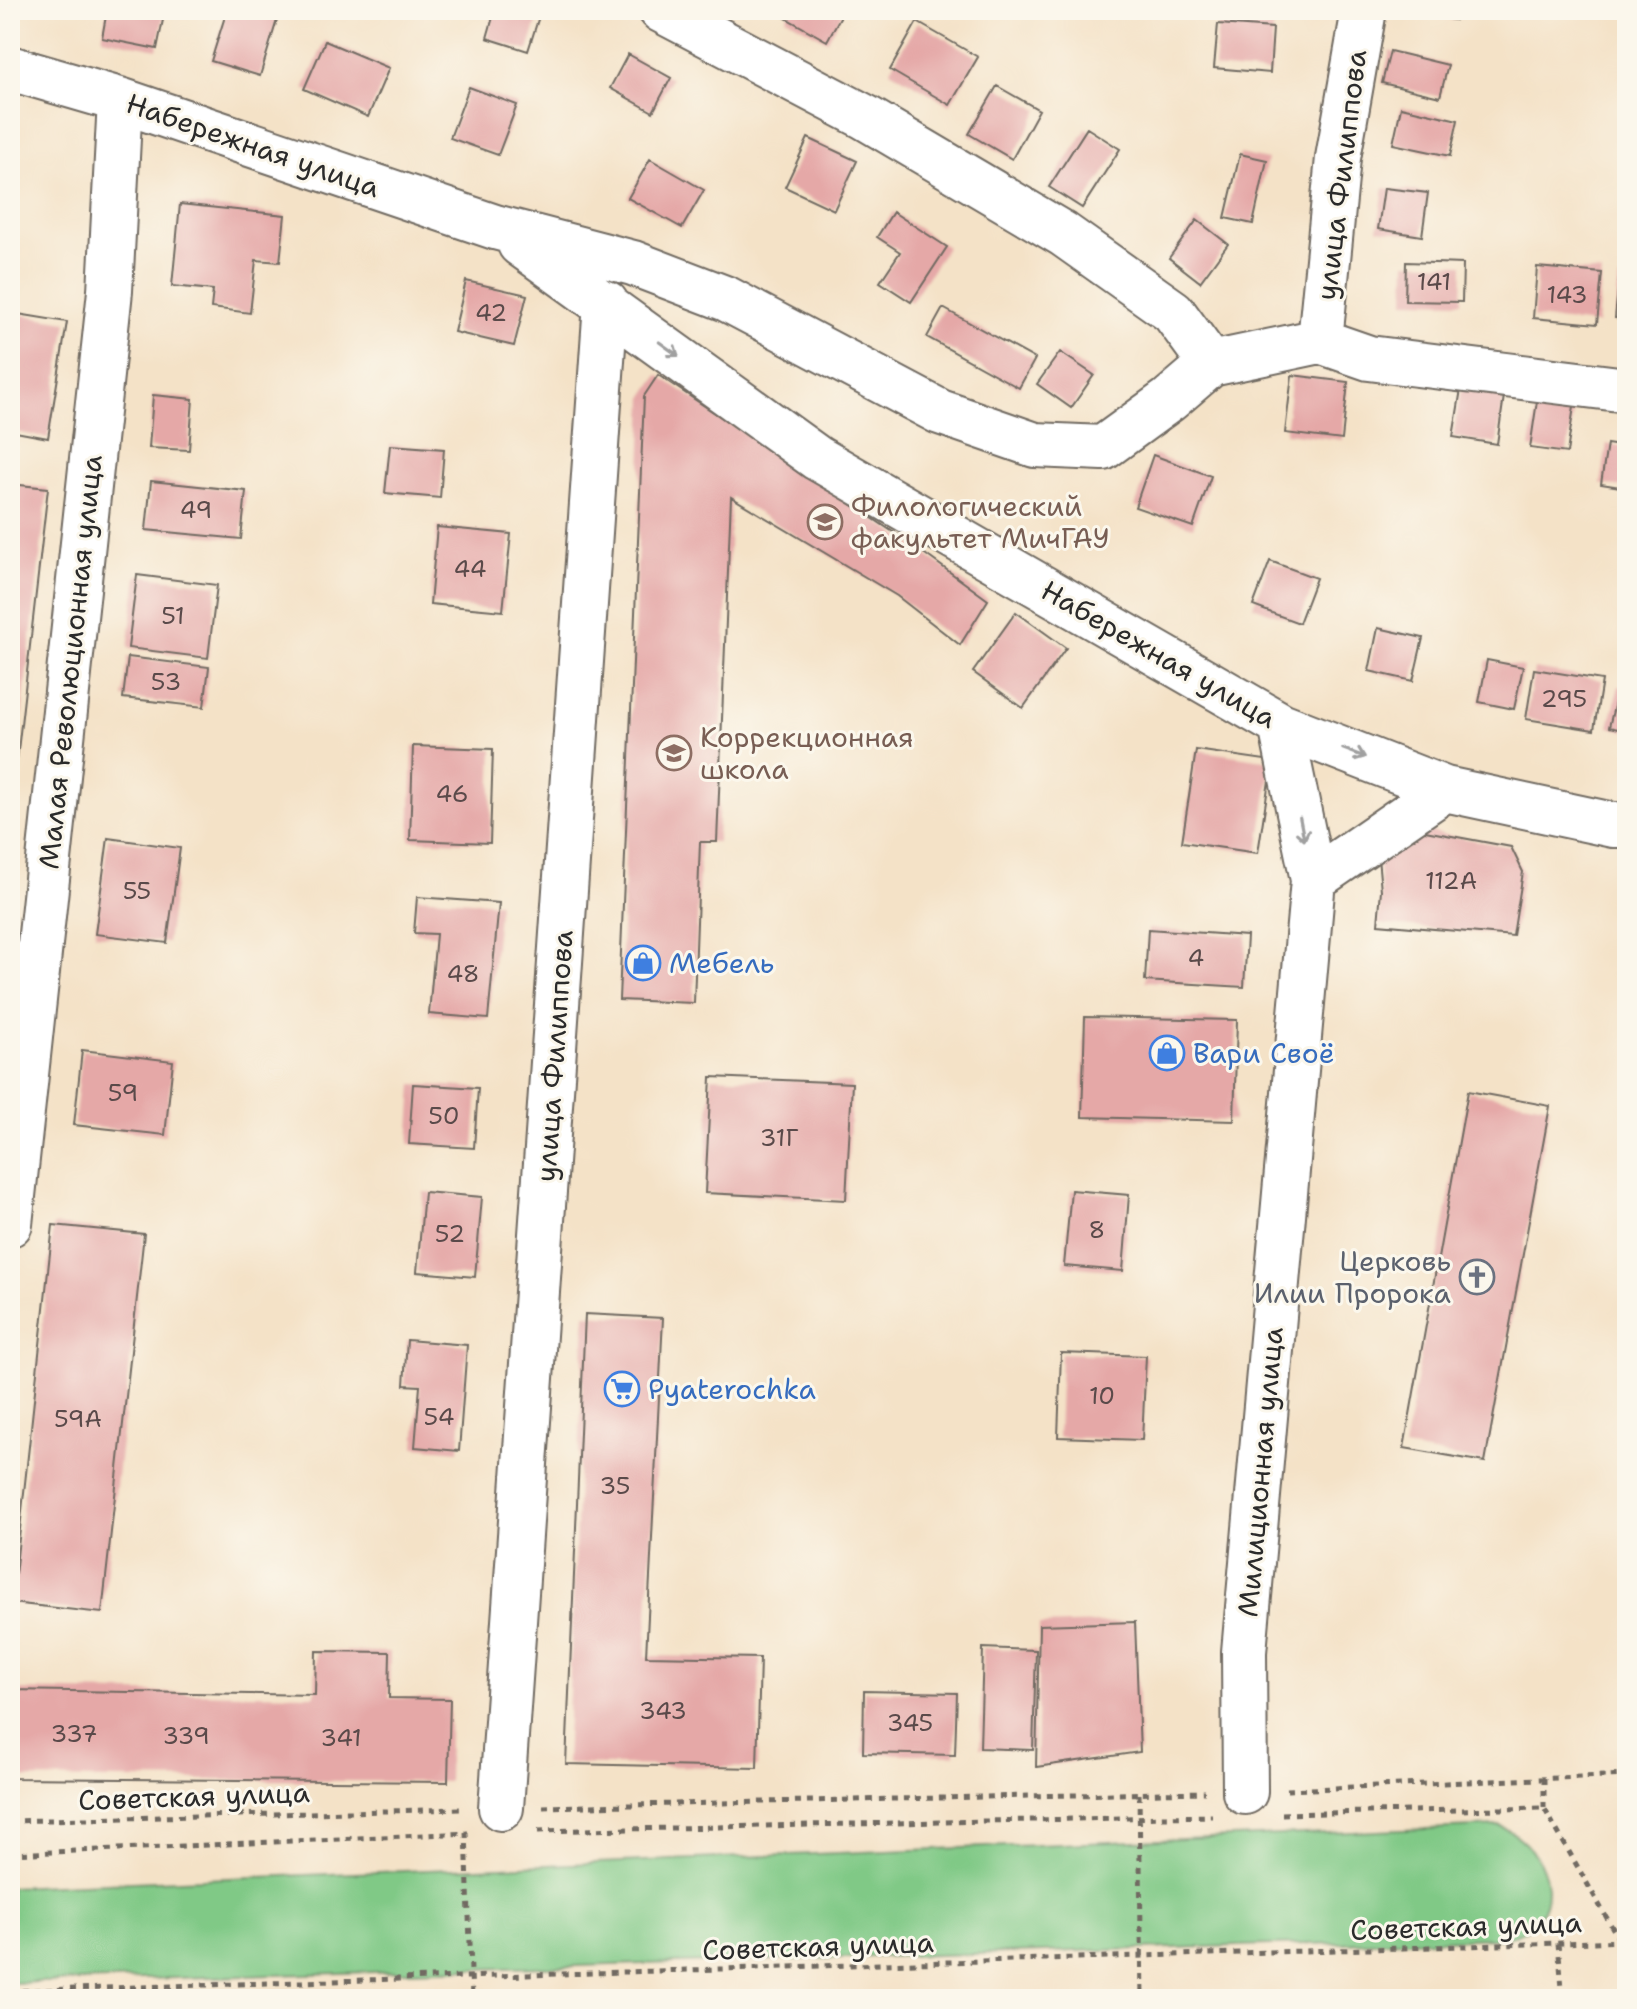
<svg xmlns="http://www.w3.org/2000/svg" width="1637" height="2009" viewBox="0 0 1637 2009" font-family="'Shantell Sans',sans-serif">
<rect width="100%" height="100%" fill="#fbf7ec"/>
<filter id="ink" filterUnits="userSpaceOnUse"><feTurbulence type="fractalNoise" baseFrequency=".0125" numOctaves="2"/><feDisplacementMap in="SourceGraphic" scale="16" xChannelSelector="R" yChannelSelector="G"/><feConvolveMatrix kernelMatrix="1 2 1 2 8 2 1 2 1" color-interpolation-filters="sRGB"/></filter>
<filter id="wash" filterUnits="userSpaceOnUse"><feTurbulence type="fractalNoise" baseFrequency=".006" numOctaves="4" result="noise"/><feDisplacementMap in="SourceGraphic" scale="32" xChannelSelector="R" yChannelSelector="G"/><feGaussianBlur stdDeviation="1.8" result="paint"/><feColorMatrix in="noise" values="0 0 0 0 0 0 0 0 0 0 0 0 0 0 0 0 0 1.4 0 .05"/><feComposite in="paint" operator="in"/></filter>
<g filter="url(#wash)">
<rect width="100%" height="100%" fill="#f4e2c7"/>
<!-- green -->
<path fill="#80c986" stroke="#567a58" stroke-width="2" d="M1500,1826C1555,1850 1568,1922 1505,1938L10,1983V1887Z"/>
<g id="blocks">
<!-- building -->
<path fill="#e5a8a7" d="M107,10H165L157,49L102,38Z
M227,10H280L260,76L211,61Z
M495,10H541L528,51L487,38Z
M790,10H844L827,41L786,18Z
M1411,10H1457L1455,20L1410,13Z
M917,22L978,57L950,105L890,70Z
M1218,24L1273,28L1270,73L1214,68Z
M325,41L389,68L368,117L304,89Z
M1390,51L1448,65L1440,97L1382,83Z
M628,54L671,78L653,112L610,88Z
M997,86L1039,110L1012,159L969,134Z
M469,87L517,105L498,155L450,138Z
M1401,107L1458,120L1450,156L1393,144Z
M1087,128L1120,149L1082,208L1049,187Z
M808,138L857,161L834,210L785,187Z
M1240,154L1267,160L1253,224L1225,218Z
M650,159L704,190L682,228L628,198Z
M1384,188L1428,193L1422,236L1378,229Z
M180,204L285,215L280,262L256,260L250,313L211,308L213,290L172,286Z
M893,212L947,247L911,302L880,282L900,252L877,237Z
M1197,220L1228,244L1200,282L1169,258Z
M1406,262L1463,264L1462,302L1405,301Z
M1537,267L1602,273L1597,324L1533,318Z
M1619,278H1627V319L1615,318Z
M466,281L527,295L514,346L454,332Z
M943,308L1035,359L1019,388L927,337Z
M18,314L67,322L48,438L10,431V366Z
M1060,352L1094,375L1071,408L1037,384Z
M658,375L914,546L988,600L960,645L897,596L731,497L717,842H700L694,1003L619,1000L644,396Z
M1292,375L1348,382L1342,440L1285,433Z
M1461,389L1504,396L1497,444L1453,437Z
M153,395L193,399L189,450L149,448Z
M1537,401L1574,406L1567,453L1530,448Z
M1607,444L1627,447V488L1601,484Z
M390,445L444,449L440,498L385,493Z
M1153,455L1211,476L1193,527L1135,507Z
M151,481L246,491L241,539L146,530Z
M10,484L48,488L12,803H10Z
M437,527L511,534L503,611L430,604Z
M1270,561L1316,578L1299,623L1253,606Z
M137,575L217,585L208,658L128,648Z
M1016,612L1066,648L1023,708L973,672Z
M1378,628L1423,638L1413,681L1369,671Z
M128,657L209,667L204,707L123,698Z
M1487,660L1523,667L1514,709L1479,702Z
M1534,669L1602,680L1594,730L1526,719Z
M1619,686L1627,688V731L1609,727Z
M413,746L493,749L490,843L410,840Z
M1196,750L1272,761L1258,853L1182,842Z
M1398,826L1511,847L1523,872L1513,936L1378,924L1381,890L1378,857Z
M108,838L180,848L167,943L95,934Z
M417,897L499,903L488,1019L429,1014L436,934L414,933Z
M1148,929L1247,936L1244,987L1145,981Z
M1085,1017L1237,1020L1234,1121L1082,1117Z
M82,1050L173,1061L165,1135L74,1125Z
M711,1077L852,1083L846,1200L705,1193Z
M413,1084L478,1088L474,1148L409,1144Z
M1468,1091L1550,1106L1485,1462L1404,1448Z
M1071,1190L1129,1195L1123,1271L1064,1266Z
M424,1192L482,1197L475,1277L417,1272Z
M53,1225L144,1234L102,1613L12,1603Z
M585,1314L663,1318L646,1656L760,1658L757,1768L566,1764Z
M407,1340L467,1345L459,1451L415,1447L420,1386L404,1385Z
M1061,1353L1146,1356L1142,1440L1058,1437Z
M1135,1622L1140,1752L1036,1767L1039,1625Z
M983,1648L1036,1650L1033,1750L980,1748Z
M316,1651L390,1652L389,1698L450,1699L448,1782L10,1778V1690L315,1695Z
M864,1691L957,1693L955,1755L863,1753Z"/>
</g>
</g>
<g filter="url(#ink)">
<use href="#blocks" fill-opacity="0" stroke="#716b62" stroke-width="2"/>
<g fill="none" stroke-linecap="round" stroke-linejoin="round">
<!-- minor casing -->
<g stroke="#716b62" stroke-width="48">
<path id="minor" d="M661,10L865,117L1063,234L1173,312L1211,364
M10,68L120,100L495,227L633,263L727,299L940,412L1035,445L1103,448L1169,400L1211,364L1320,341L1369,358L1627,390
M520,244L817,458L1281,725L1445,789L1613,825H1627
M1320,341L1338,158L1364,10
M1313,880L1445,789
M10,1224L110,291L120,100
M1245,1792L1244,1652L1313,880L1281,725
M501,1808L606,303"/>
</g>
<!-- path -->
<path stroke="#716b62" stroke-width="5" stroke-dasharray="6 6" stroke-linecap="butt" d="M1287,1790L1627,1775
M1139,1794L1142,1999
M543,1807L1205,1792
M1544,1808V1778
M1282,1814L1544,1808L1620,1941
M10,1821L461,1809
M538,1831L1212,1816
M466,1832L472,1999
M10,1854L468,1833
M1558,1943L1563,1999
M10,1991L1627,1941"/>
<!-- minor -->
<use href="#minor" stroke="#fff" stroke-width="44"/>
</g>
<!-- one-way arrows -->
<defs><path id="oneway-shaft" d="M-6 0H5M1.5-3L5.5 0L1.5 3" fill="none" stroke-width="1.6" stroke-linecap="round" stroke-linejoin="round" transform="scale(2)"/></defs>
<g stroke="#a0a0a0">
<use href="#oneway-shaft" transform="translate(669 349) rotate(36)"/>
<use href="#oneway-shaft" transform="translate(1354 753) rotate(21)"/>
<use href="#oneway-shaft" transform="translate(1302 829) rotate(79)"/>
</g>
</g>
<!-- icons -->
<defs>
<g id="university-ring" transform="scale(1.8)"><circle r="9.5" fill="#fbf7ec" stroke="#8d6e63" stroke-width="1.5"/><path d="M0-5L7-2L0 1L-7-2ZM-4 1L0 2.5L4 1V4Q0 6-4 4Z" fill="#8d6e63"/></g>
<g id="school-ring" transform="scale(1.8)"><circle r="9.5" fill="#fbf7ec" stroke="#8d6e63" stroke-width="1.5"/><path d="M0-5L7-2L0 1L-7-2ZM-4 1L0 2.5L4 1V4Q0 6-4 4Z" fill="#8d6e63"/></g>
<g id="shop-ring" transform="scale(1.8)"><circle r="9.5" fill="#fbf7ec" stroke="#3f7fe0" stroke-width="1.5"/><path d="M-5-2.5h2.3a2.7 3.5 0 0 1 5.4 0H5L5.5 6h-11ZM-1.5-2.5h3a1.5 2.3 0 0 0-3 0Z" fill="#3f7fe0"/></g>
<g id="church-ring" transform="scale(1.8)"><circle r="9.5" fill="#fbf7ec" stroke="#6b7280" stroke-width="1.5"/><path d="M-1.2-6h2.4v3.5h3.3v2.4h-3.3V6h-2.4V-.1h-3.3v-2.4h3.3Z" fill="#6b7280"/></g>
<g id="supermarket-ring" transform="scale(1.8)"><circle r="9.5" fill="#fbf7ec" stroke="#3f7fe0" stroke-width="1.5"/><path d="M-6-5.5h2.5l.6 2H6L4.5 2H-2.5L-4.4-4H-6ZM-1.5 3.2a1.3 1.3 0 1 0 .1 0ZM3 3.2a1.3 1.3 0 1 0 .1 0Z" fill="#3f7fe0"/></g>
</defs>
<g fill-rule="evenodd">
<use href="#university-ring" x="825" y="522"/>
<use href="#school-ring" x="674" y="753"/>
<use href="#shop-ring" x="643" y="963"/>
<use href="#shop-ring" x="1167" y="1053"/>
<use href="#church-ring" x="1477" y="1277"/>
<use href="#supermarket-ring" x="622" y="1389"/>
</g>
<g text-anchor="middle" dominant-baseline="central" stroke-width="6" stroke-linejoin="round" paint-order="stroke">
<!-- number labels -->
<g font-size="24" fill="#5a4a4a">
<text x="1434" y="282">141</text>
<text x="1567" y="295">143</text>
<text x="491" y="313">42</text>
<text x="196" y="510">49</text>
<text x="470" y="569">44</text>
<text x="173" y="616">51</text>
<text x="166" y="682">53</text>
<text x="1564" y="699">295</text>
<text x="452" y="794">46</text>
<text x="1451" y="881">112А</text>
<text x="137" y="891">55</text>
<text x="1196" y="958">4</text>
<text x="463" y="974">48</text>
<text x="123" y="1093">59</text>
<text x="444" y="1116">50</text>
<text x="779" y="1138">31Г</text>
<text x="1097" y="1230">8</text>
<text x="450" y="1234">52</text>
<text x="1102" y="1396">10</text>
<text x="439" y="1417">54</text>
<text x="78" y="1419">59А</text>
<text x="615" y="1486">35</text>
<text x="663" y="1711">343</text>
<text x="910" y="1723">345</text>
<text x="74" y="1734">337</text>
<text x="186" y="1736">339</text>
<text x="341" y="1738">341</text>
</g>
<!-- street labels -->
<g font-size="28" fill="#2b2b2b" stroke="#fbf7ec">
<text transform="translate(253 145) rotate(19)">Набережная улица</text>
<text transform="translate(1341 175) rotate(-83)">улица Филиппова</text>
<text transform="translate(1159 654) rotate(30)">Набережная улица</text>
<text transform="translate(70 662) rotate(-84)">Малая Революционная улица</text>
<text transform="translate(554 1056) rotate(-86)">улица Филиппова</text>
<text transform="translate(1260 1472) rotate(-85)">Милиционная улица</text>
<text transform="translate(194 1796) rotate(-2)">Советская улица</text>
<text transform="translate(1466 1926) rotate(-2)">Советская улица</text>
<text transform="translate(818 1946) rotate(-2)">Советская улица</text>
</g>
<!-- education labels -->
<g font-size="28" fill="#785e54" stroke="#fbf7ec" text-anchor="start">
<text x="851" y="506">Филологический<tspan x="851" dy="32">факультет МичГАУ</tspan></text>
<text x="700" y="737">Коррекционная<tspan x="700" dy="32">школа</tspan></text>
</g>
<!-- shop labels -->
<g font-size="28" fill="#366cbe" stroke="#fbf7ec" text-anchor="start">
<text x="669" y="963">Мебель</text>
<text x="1193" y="1053">Вари Своё</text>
<text x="648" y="1389">Pyaterochka</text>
</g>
<!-- worship labels -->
<g font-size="28" fill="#5b616d" stroke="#fbf7ec" text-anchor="end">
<text x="1451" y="1261">Церковь<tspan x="1451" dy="32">Илии Пророка</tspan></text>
</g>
</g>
<!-- margin -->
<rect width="1637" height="2009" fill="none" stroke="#fbf7ec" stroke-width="40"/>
</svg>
